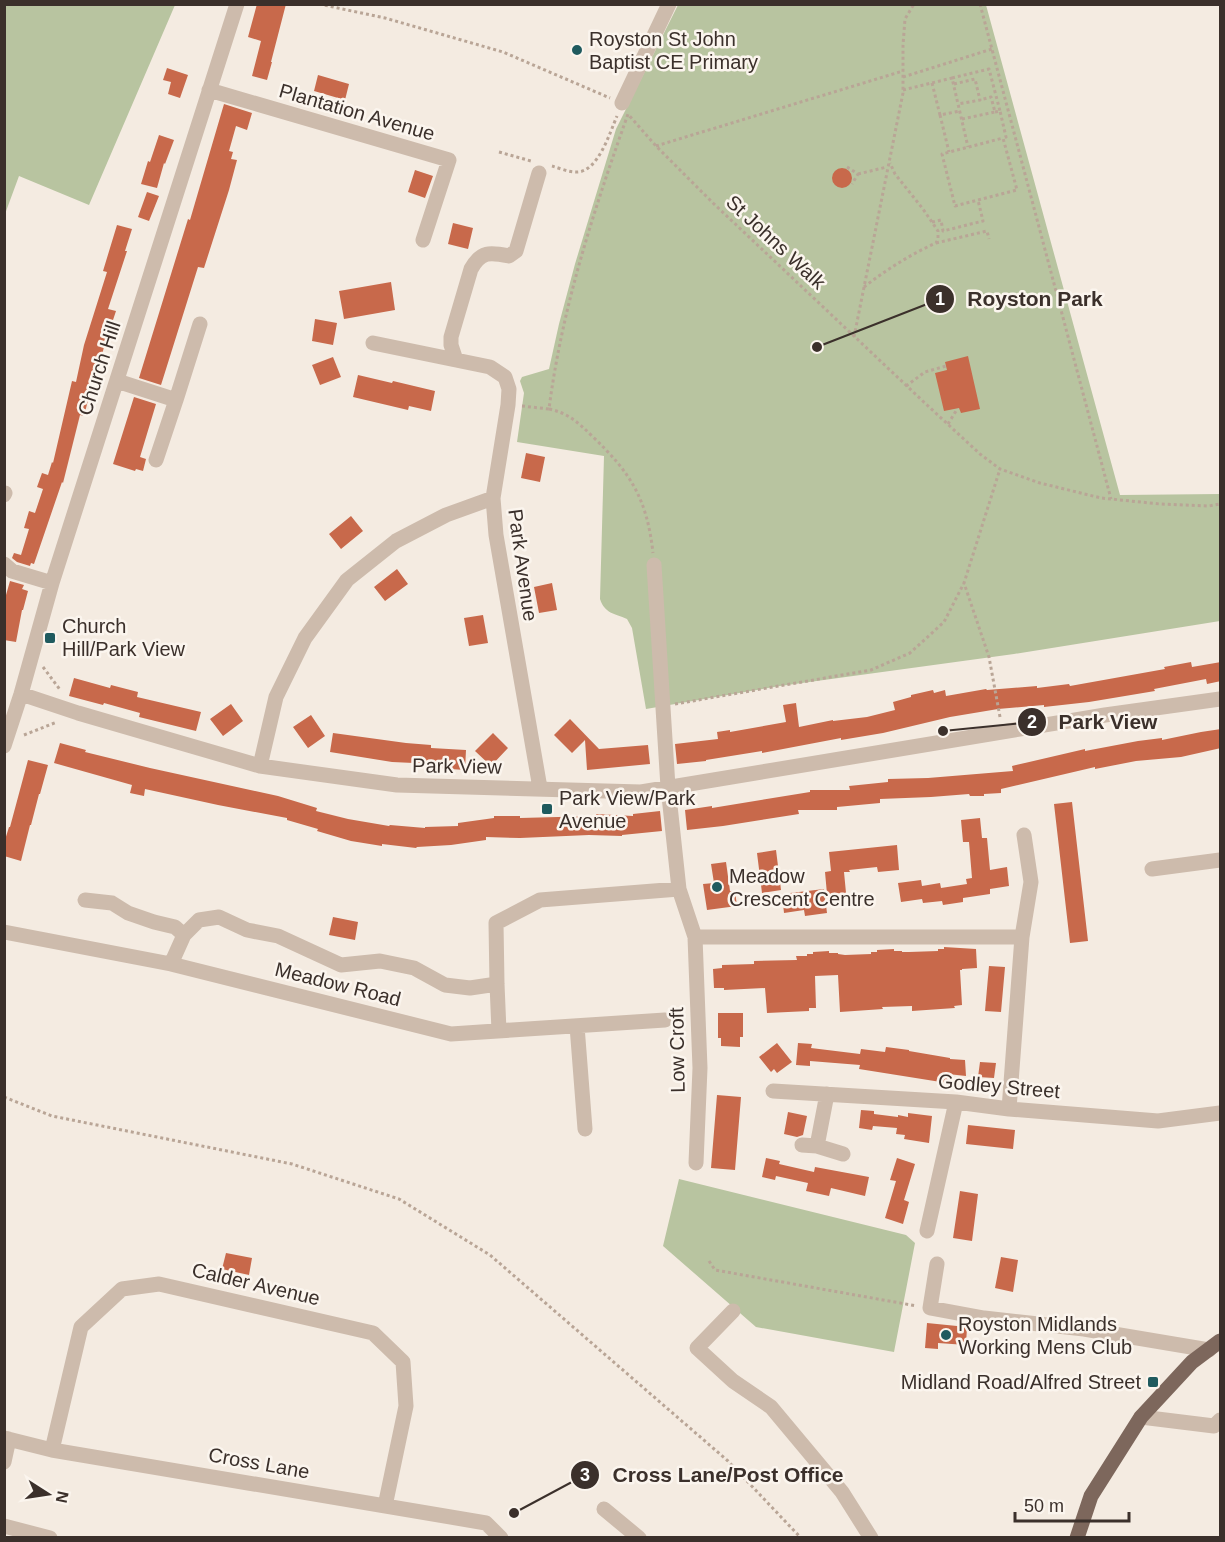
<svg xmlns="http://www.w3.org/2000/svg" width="1225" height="1542" viewBox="0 0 1225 1542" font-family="Helvetica,sans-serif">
<rect width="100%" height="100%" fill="#f4ebe1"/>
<!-- green -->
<path fill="#b8c4a0" d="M5,4L175,5L89,205L19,176L5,214Z
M678,5H986L1120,495L1220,494V621L1014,654L780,686L646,709L632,628L627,619C614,613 605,614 600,599L604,456L517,442L524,393L520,381L522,377L549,369L559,324L575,264L616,129Z
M679,1179L906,1235L915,1243L894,1352L756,1327L663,1246Z"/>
<!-- building -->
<path fill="#c8694b" d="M257,4H286L271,62H272L267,80L252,76L261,41L248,37Z
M167,68L188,75L180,98L168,94L171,82L163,80Z
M318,75L349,84L345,100L314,91Z
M224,104L252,113L247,130L236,126L229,151L233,152L231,159L237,160L229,190L204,268L198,267L161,385L139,378L188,219L190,220Z
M159,135L174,140L165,164L164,163L157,188L141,184L148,161L150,162Z
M832 178a10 10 0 1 1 20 0a10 10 0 1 1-20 0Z
M415,170L433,176L425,198L408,192Z
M147,192L159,196L149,221L138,217Z
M453,223L473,228L468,249L448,244Z
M117,225L132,229L125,251H127L108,309L116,311L104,347L97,374L95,373L84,416L80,415L63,483L62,482L34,564L31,563L30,566L17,562L12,558L14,553L21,555L29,529L24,528L29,511L35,513L43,489L37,487L42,473L48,475L52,462L53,463L72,381L76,382L84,345L107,272L103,271Z
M391,282L395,310L344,319L339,291Z
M315,319L337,323L333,345L312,341Z
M968,356L980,409L961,413L959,408L944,411L935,373L947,370L945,362Z
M333,357L341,377L320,385L312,365Z
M358,375L392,383L393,381L435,391L431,411L409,406L408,410L353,397Z
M134,397L156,404L140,457L146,459L143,471L136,469L135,471L113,464Z
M526,453L545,457L540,482L521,478Z
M351,516L363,531L341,549L329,534Z
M397,569L408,584L385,601L374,587Z
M10,581L24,585L22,589L28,591L23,610H22L16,642L4,640V602Z
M552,583L557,610L539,613L534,587Z
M483,615L488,643L469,646L464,618Z
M1191,662L1192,667L1221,662V681L1207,684L1206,679L1154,689L1155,691L1089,702L1044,707V705L998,709L950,717L883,733L841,740V738L762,753V751L706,760V761L677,764L675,744L718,739L717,732L730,730V732L786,722L783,705L796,703L799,727L833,720V721L867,717L895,710L893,702L911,697V695L933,690L934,693L945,690L946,696L986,689L987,690L1037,686V688L1069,684L1070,686L1165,669L1164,667Z
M74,678L110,688L111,685L138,692L137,697L201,712L196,731L139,717L140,713L104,703L103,705L69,696Z
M231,704L243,721L223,736L210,719Z
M311,715L325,736L308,748L293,727Z
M570,719L599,749L648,745L650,764L587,770L585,740L572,753L554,735Z
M1221,729V748L1181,757L1136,761L1095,769V767L1001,789V793L984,794V796H970L969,794L931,797L880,799V803L837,807V810H798L799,814L723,826L687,830L685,810L712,806V808L810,792V790H850L849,786L888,782V779L928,778L1013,771L1012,766L1085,749V751L1138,741L1162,738V740L1201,732Z
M333,733L406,743L431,745V748L466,750L465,770L436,768V764L392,762L330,752Z
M493,733L508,748L491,766L475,751Z
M60,743L86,750L85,752L150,768L278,796L317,808L316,811L348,819L389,826L390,825L425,828V827L458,826V823L494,818V816H520V818L596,816V814L633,816V814L660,811L662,831L622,835V836L589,835L520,838L486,837V840L451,845L417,847L416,848L382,844V846L351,841L317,831L318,829L287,820V818L218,805L145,789L144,796L130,793L132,785L54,763Z
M28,760L48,765L40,794H39L31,825H30L21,861L4,856V843L9,827H10Z
M1072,802L1088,941L1070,943L1054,804Z
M980,818L982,838H987L990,870L1007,867L1009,886L990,889V894L963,898V902L943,905L942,901L923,903L922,899L901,902L898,883L921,880L922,886L940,883L941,888L967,884L966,879L972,878L969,842H963L961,820Z
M897,845L899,870L878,872L877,867L849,870L850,872H844L846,893L827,894L825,872L831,871L829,852Z
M776,850L781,890L762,893L757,853Z
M726,862L730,891H735L737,906L707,910L703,884L714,883L711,864Z
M824,889L827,913L805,916L804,910L784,913L782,894Z
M333,917L358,922L355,940L329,935Z
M944,947L976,949L977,968L962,969V970H960L962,1005L954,1006L955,1008L912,1011V1006L882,1007L883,1009L840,1012L838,975L815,976L816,1008H809V1011L767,1013L765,988L724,990V988H714L713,969L722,968V965L754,964V961L797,960L796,956H807V954H813V952L829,951V953H838V954L845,955L871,954V952H877V950L894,949V951H902V952H909L938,951V949H944Z
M989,966L1005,967L1001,1012L985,1011Z
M718,1013H743V1037H740V1047L721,1046V1038H718Z
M777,1043L792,1062L777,1073L774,1069L771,1072L759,1057Z
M798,1043L812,1044L811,1048L860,1054L861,1049L885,1052L886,1047L909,1050V1051L950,1058V1059L965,1060L966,1076L948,1074L947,1083L859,1069L860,1065L810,1061V1066L796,1065Z
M980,1062L996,1063L994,1078L978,1077Z
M717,1095L741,1097L735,1170L711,1168Z
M861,1110L874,1111V1114L898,1117V1115L908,1117V1113L932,1116L929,1143L904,1139L905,1135L896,1134L897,1128L873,1126L872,1130L859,1128Z
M788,1112L807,1116L803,1135L797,1137L784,1134Z
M968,1125L1015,1130L1013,1149L966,1144Z
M766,1158L780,1161L779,1164L814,1172L815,1167L869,1177L865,1196L831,1188L829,1196L806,1191L808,1183L776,1176L775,1180L762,1177Z
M897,1158L915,1164L904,1200L909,1202L903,1224L885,1218L896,1181L890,1180Z
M960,1191L978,1194L972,1241L953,1238Z
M226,1253L252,1258L249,1275L222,1269Z
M1001,1257L1018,1260L1013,1292L995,1288Z
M927,1323L967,1327L966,1345L938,1343V1349L925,1348Z"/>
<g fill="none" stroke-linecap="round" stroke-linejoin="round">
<!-- path -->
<path stroke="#b9a596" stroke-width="3" stroke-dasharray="3 3" stroke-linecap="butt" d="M319,4L385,18L503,52L610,98
M980,4L1111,499
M903,77L992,49
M952,78L989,69L1000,111
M932,83L940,115L960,111
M954,84L975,79L980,100L958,104
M903,90L952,78L968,147
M995,112L1000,111L1006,137L1003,138L1017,190L955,206L942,154L1003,138
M940,115L949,152
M962,119L995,112L991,97L980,100
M656,146L903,71
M499,152L531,161
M552,166C559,168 568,172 576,172C598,173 610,132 617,116
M847,167L858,174L852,184
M858,174L887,167
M932,222L941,220L943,231L983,221L978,200
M936,243L987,231L989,239
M864,287C886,270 911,254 936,243L938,239V231L923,209L895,174L890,163
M854,337L903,93V45L905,19L914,4
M906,386L925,372L946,366
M522,406L549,409C562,307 594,210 628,114L656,146L713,203L927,405L980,454L1000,469L1040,483L1101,498L1160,504L1209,506L1220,504
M549,409C568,413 579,423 592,436C631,473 647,499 653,553
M948,424L956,411L955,409
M43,667L61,691
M675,704L871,670L910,653L944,622L964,583
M1000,717L989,657L964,583L1000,469
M24,735L57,722
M4,1097L52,1116L292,1164L399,1199L490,1255L728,1461L801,1538
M709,1261L715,1270L917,1306"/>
<!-- minor -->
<path stroke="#cdbbac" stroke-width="15" d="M209,90L449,160L423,240
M622,103L669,4
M373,343L490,367L505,377L509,389L508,405L493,498L496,535L540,788
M456,360L451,345V337L471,269C481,251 490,252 509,256L516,251L539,173
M117,381L176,400L200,324
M156,460L176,400
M4,495L5,493
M4,564L12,571L52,583
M654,565L668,787L679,889L695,937H1022
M21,694L78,713L260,766L397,785L641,792L1105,715L1220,699
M4,746L21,694L52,583L237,4
M260,766L276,697L305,638L347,580L396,541L446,515L493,498
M1152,869L1220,860
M85,900L112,903L128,913L154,922L175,927L184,935
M4,932L171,964L451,1034L665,1020
M695,937L700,1068L696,1163
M171,964L184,935L199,920L219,917L247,930L278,936L341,965L380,961L414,968L445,985L470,988L497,984
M577,1026L585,1129
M499,1031L497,984L496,923L540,900L679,889
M773,1091L956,1102L1009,1109L1158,1121L1220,1113
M827,1094L817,1146L843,1154
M1009,1109L1022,937L1031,882L1024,835
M802,1145L817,1146
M927,1231L956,1102
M937,1264L930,1308L984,1318L1084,1329L1209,1350
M733,1311L697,1348L733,1381L771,1407L842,1492L871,1538
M1141,1417L1214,1426L1220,1420
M4,1438L52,1450L486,1523L501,1538
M52,1450L81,1327L122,1289L159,1284L373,1333L403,1362L406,1406L385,1506
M4,1462L9,1439
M604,1509L639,1538
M4,1526L50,1538"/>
<!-- major -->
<path stroke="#7d675c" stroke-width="15" d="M1077,1538L1091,1496L1141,1417L1192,1362L1220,1341"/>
</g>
<!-- markers -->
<g fill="#1f5a5e" stroke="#fbf5ee" stroke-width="2">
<circle cx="577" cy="50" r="6"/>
<rect x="44" y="632" width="12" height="12" rx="3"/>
<rect x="541" y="803" width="12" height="12" rx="3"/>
<circle cx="717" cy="887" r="6"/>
<circle cx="946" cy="1335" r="6"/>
<rect x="1147" y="1376" width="12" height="12" rx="3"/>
</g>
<g text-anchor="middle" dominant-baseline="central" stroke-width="5" stroke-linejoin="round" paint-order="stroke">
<!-- poi labels -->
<g font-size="20" fill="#3b302b" stroke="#fbf5ee" text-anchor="start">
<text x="589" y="39">Royston St John<tspan x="589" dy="23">Baptist CE Primary</tspan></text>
<text x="62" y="626">Church<tspan x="62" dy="23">Hill/Park View</tspan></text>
<text x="559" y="798">Park View/Park<tspan x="559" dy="23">Avenue</tspan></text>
<text x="729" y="876">Meadow<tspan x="729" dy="23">Crescent Centre</tspan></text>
<text x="958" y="1324">Royston Midlands<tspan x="958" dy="23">Working Mens Club</tspan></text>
<text x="1141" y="1382" text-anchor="end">Midland Road/Alfred Street</text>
</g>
<!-- street labels -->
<g font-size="20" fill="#3b302b" stroke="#fbf5ee">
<text transform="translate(357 112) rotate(16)">Plantation Avenue</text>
<text transform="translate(776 242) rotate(43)">St Johns Walk</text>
<text transform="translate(99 368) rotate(-72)">Church Hill</text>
<text transform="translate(523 565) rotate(82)">Park Avenue</text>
<text transform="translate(457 766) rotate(1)">Park View</text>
<text transform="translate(338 984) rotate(14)">Meadow Road</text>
<text transform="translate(677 1050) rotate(-91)">Low Croft</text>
<text transform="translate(999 1086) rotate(5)">Godley Street</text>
<text transform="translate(256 1284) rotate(13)">Calder Avenue</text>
<text transform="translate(259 1463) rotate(10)">Cross Lane</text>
</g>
</g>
<!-- callouts -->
<path fill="none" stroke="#3b302b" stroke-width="2" d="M817 347L940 299M943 731L1032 722M514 1513L585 1475"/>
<g fill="#3b302b" stroke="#fbf5ee" stroke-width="2">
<circle cx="817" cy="347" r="6"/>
<circle cx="943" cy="731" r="6"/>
<circle cx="514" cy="1513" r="6"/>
<circle cx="940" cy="299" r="15"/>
<circle cx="1032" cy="722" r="15"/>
<circle cx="585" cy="1475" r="15"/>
</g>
<g font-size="18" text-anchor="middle" font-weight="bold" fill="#fff">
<text x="940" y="305">1</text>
<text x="1032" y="728">2</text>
<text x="585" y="1481">3</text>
</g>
<g font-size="21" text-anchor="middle" font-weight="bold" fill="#3b302b" stroke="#fbf5ee" stroke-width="5" stroke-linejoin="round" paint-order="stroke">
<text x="1035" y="306">Royston Park</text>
<text x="1108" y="729">Park View</text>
<text x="728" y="1482">Cross Lane/Post Office</text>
</g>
<!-- border -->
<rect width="1225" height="1542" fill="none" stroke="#3b302b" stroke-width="12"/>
<!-- north arrow -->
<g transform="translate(48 1494) rotate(102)" stroke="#fbf5ee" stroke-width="4.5" paint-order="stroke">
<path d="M0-4.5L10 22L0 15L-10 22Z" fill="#3b302b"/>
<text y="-9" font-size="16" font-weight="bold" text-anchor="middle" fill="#3b302b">N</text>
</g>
<!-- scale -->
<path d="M1015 1512v9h114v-9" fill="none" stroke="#3b302b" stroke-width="3"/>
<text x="1024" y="1512" font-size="18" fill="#3b302b" stroke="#fbf5ee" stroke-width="4.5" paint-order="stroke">50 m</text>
</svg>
